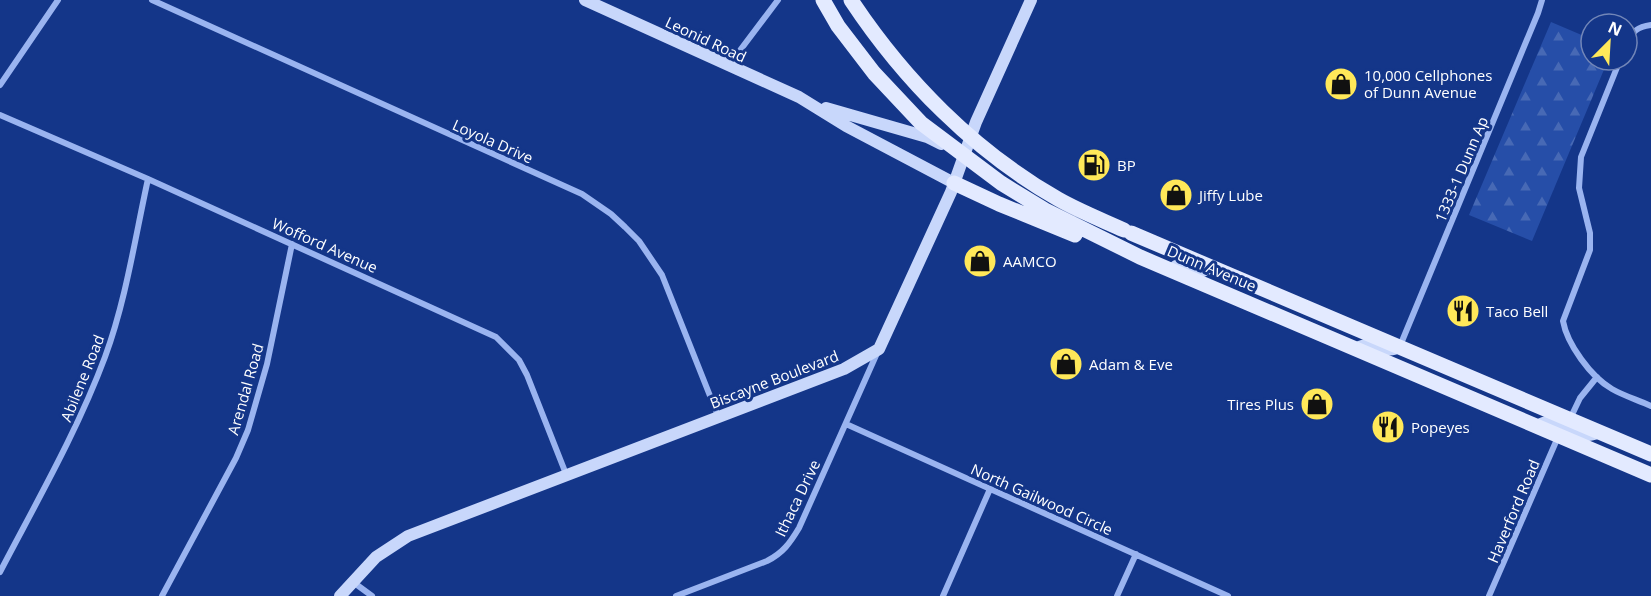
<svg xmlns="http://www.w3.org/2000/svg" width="1651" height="596" viewBox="0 0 1651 596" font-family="'Open Sans',sans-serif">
<defs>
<pattern id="forest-firs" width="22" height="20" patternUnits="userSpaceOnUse" patternTransform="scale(1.5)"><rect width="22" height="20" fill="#264ea8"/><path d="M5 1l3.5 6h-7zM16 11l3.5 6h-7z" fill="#4769b5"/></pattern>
</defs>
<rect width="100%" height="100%" fill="#143689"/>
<!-- forest -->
<path fill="url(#forest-firs)" d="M1551,22L1591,39V60H1608L1532,241L1469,215Z"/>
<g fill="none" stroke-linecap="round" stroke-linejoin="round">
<!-- street -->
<path stroke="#9ab4f0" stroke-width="6" d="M152,0L582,194L611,214L625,227L639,241L662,275L718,416
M1627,43C1633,31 1637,27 1651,25
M1620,60L1581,157L1579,188L1590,233V250L1563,321C1567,344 1591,377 1612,389C1624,396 1638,400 1651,406
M729,65L778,0
M0,85L58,0
M0,115L148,179L496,337L519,360L527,375L566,474
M1400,346L1538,13L1542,0
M1570,419L1580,398L1597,377
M846,424L1228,596
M0,572C37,501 77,432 105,357C126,300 135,238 148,179
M353,582L372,596
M162,596L236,458L248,430L267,364L292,244
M676,596L767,561C783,553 790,543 799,528L878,351
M943,596L990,489
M1117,596L1136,554
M1489,596L1558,437"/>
<!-- secondary -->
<path stroke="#c8d7fb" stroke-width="12" d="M585,0L799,97L846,126L954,183
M826,108L927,137L941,144
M1172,270L1176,266L1185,265L1203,271
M1355,349C1358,347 1361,346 1365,345C1377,344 1388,355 1399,346
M1537,426C1539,425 1544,422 1547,422C1557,420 1563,430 1570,419
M1559,436C1568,425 1577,435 1589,435C1592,435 1597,433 1600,432
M340,596L376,557L408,536L844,369L879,349L951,192L976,122L1031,0"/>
<!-- primary -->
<path stroke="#e3eaff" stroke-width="15" d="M823,0L838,26L874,73L921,123L1001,183L1045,210L1140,257L1651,475
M851,0C904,80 974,151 1058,199C1079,211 1102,220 1124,230
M954,183L999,204L1075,235
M1131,233L1651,454"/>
</g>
<!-- icons -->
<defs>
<g id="shop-disc" transform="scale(1.725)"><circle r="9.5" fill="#ffe859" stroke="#143689"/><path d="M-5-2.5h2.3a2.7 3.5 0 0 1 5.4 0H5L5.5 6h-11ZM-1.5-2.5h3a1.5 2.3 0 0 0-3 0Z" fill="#111"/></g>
<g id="fuel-disc" transform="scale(1.725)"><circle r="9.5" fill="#ffe859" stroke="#143689"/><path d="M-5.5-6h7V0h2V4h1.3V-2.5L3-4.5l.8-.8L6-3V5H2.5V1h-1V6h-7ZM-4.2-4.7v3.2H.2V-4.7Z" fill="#111"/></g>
<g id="restaurant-disc" transform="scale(1.725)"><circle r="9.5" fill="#ffe859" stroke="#143689"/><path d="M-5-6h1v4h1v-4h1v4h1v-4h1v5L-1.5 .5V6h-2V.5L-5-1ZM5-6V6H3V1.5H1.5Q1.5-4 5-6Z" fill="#111"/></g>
</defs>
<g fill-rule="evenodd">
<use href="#shop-disc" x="1341" y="84"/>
<use href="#fuel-disc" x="1094" y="165"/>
<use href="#shop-disc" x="1176" y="195"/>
<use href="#shop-disc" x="980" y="261"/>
<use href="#restaurant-disc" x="1463" y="311"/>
<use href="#shop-disc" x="1066" y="364"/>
<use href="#shop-disc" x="1317" y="404"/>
<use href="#restaurant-disc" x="1388" y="427"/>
</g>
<g text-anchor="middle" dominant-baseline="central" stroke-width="6" stroke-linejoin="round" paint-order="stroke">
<!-- street labels -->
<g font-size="15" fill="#fff" stroke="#143689">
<text transform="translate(706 39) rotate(25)">Leonid Road</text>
<text transform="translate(493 141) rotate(24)">Loyola Drive</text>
<text transform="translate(1461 169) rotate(-67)">1333-1 Dunn Ap</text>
<text transform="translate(325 245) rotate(24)">Wofford Avenue</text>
<text transform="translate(1212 268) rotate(23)">Dunn Avenue</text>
<text transform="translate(82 378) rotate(-68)">Abilene Road</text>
<text transform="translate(774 379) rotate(-21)">Biscayne Boulevard</text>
<text transform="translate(245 389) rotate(-74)">Arendal Road</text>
<text transform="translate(797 498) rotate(-64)">Ithaca Drive</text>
<text transform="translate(1042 499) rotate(24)">North Gailwood Circle</text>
<text transform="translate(1513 511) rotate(-67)">Haverford Road</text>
</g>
<!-- poi labels -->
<g font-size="15" fill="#fff" stroke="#143689" text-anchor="start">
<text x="1364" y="75">10,000 Cellphones<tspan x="1364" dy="17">of Dunn Avenue</tspan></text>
<text x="1117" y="165">BP</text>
<text x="1199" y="195">Jiffy Lube</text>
<text x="1003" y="261">AAMCO</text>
<text x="1486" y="311">Taco Bell</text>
<text x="1089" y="364">Adam &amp; Eve</text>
<text x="1294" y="404" text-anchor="end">Tires Plus</text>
<text x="1411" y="427">Popeyes</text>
</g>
</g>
<!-- north arrow -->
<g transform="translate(1609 42) rotate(24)"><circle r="28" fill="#143689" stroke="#7286b8" stroke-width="1.5"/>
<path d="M0-4.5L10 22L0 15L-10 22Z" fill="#ffe859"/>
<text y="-9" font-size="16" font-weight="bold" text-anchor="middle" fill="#ffffff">N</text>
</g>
</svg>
